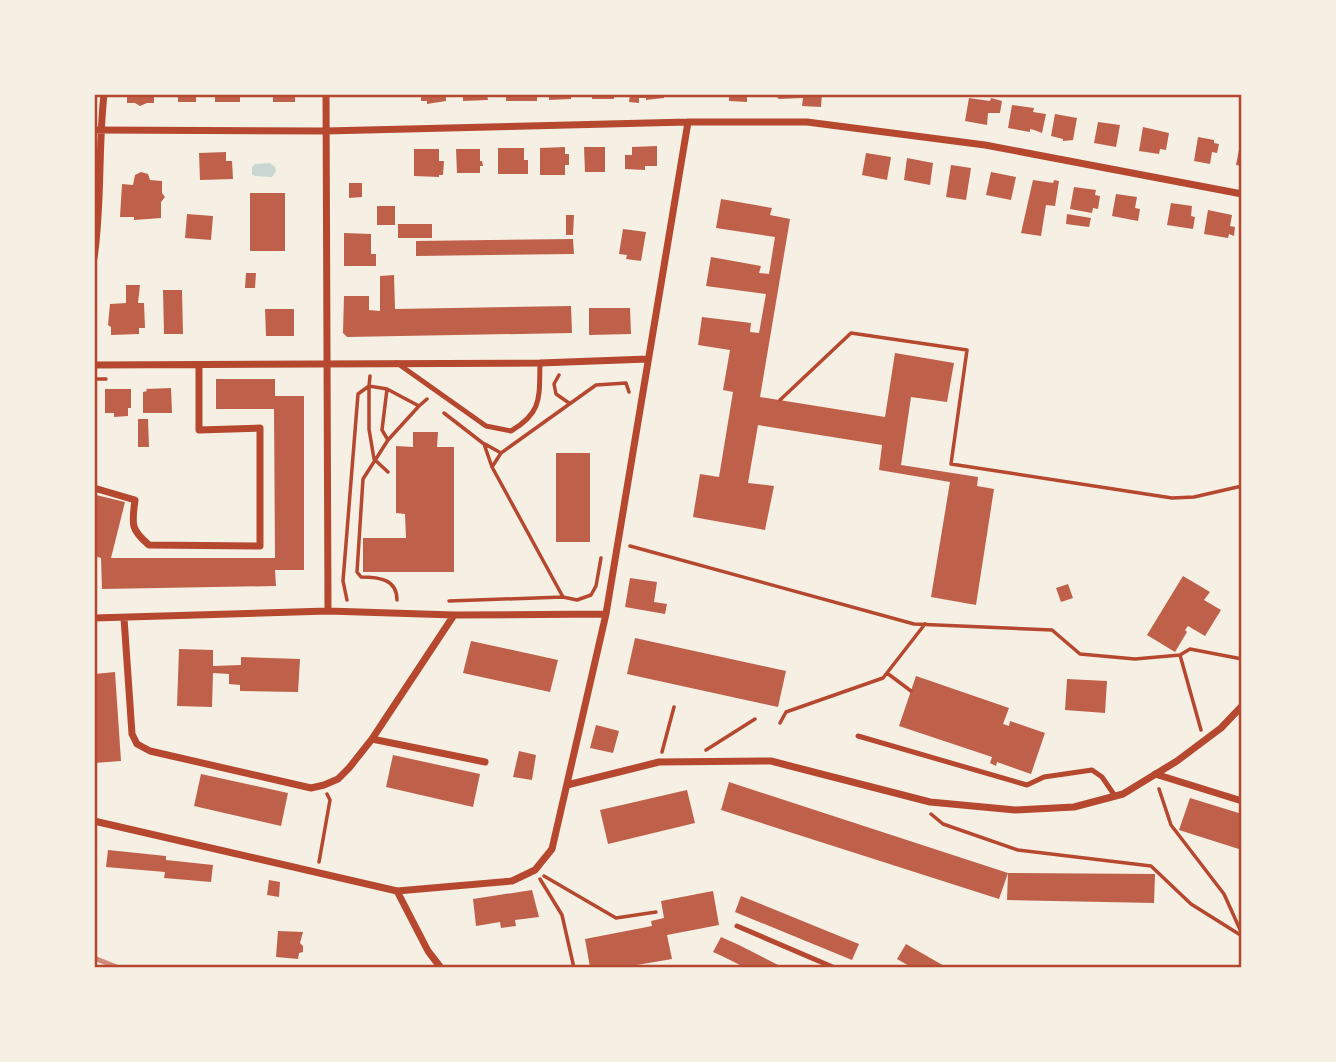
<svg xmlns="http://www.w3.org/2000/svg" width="1336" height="1062" viewBox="0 0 1336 1062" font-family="'PT Sans Narrow',sans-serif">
<rect width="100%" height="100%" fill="#f6efe4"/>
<!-- water -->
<path fill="#c9d6d2" d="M270,163L275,167L276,171L272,177L255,176L252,174V167L255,164Z"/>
<!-- building -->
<path fill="#bf614a" d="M127,94H154V103H147L140,106L135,103H127Z
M178,94H196V102H178Z
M215,94H240V102H215Z
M273,94H295V102H273Z
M421,94H446V101L427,104V101H421Z
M463,94H487L488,100L463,101Z
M506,94H537V101H506Z
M549,94H571V99L549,100Z
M592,94H614V99H592Z
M630,94H664V98L646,100V98H639V103L629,102Z
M729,94H747V102L729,101Z
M763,94H822L821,107L802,106L803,98L779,99L777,97H763Z
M969,98L990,101L991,98L1002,101L1000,113H988L987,125L965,121Z
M1012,105L1034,108L1033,112L1046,114L1042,133L1034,130L1030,129V132L1008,128Z
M1055,114L1077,118L1073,140L1063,141V139L1051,136Z
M1098,122L1120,125L1116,147L1094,143Z
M1143,127L1169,133L1166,150L1160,149L1159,154L1139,151Z
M1198,137L1214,140V143L1219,144L1217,153L1212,152L1210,164L1194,161Z
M1240,144H1242V166L1236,165Z
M657,146V166H645V170L625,169V155H632V147Z
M565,147V154H569V165H565V175H540V148Z
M584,147H605V172H585Z
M498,148H524V160H528V174H498Z
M414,149H439V161H444L443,175H439V177L414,176Z
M456,149H480V161H482L483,166H480V173H457Z
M226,152V161H232L233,179L200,180L199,153Z
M866,153L891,157L887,180L862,175Z
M907,158L933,163L930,185L904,180Z
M951,165L971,168L966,200L946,197Z
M141,172L148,174L150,180L162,181V193L165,197L161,202V218L134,220V217H120L122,184L133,185L135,175Z
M991,172L1016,177L1011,200L986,195Z
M1033,180L1053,183L1054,180L1059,181L1055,206L1046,205L1041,236L1021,233Z
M349,183H362V197L349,198Z
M1074,187L1096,190L1095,195L1100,196L1098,209L1093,208L1092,213L1070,209Z
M250,193H285V251H250Z
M1116,194L1137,197L1135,208L1140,209L1138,221L1112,216Z
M721,199L772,208L770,215L790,219L760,397L885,417L895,353L954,363L947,402L911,397L901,465L978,477L977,486L994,489L976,605L931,597L950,482L879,470L882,445L758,425L748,483L774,486L765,530L693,517L700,474L719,477L733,392L723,390L730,350L698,345L702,317L751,323L750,332L759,333L766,294L706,286L711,257L761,266L759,273L769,274L775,237L716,228Z
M1171,203L1192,206L1191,216L1195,217L1193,229L1167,225Z
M377,206H395V225H377Z
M1208,210L1232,215L1230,226L1235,227L1234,236L1229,234L1228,238L1204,234Z
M187,214L213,216L211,240L185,238Z
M1067,214L1091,218L1089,227L1066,224Z
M566,215H574L573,235H566Z
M398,224H432V238H398Z
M623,229L646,232L641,261L626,259L627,255L619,254Z
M344,233L371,234V254H376V266H344Z
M573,239L574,254L416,256V241Z
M246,273H256L255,288H245Z
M394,275L395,309L571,306L572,333L347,337L343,333L344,296H369V310L380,311V276Z
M126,285H140L138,303H144L145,328H139V334L111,335V327L108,325L110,304L126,303Z
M163,290H182L183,334H164Z
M589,308H630L631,334L589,335Z
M265,309H294V336H266Z
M216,379H275V396H304V570H275L276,586L102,589L101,558L94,556L96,495L125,502L111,558H275L274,409H216Z
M171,388L172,413H143V392L147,391L146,389Z
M105,389H131V408H128V416L114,417V413H105Z
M138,419H148L149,447H138Z
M413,432H438L437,447H454V572H363V538H406L405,514L396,513V446L413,447Z
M556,453H590V542H556Z
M1183,576L1210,592L1204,600L1221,610L1205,636L1188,626L1185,630L1187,632L1175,652L1147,635Z
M630,578L657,582L654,602L667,604L665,614L625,607Z
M1068,584L1073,598L1061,602L1056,588Z
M635,638L786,671L778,707L627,674Z
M471,641L558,660L550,692L463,673Z
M179,649L213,650V666L241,665V657L300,659L298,692L240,691V685L229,684V674L213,673L212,707L177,706Z
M115,672L121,761L94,763V674Z
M916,676L1009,708L1003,724L1009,726L1010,721L1045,733L1031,774L997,762L996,766L990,763L992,757L899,726Z
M1067,679L1107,681L1105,713L1065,710Z
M596,725L619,731L613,753L590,748Z
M519,751L536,755L532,780L513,777Z
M393,755L480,774L473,807L386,787Z
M201,774L288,793L281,826L194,806Z
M729,782L1008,873L999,899L721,810Z
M687,790L695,823L608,844L600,810Z
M1190,798L1242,814V850L1179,830Z
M108,850L166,856V860L213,865L211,882L164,878L165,872L106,867Z
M1008,873L1155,874L1154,903L1007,900Z
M269,880L280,882L279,897L267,895Z
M532,890L539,917L515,920L516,926L501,928L500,922L476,926L473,899Z
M713,891L719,925L667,935L672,959L625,967H590L585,939L652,926L651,921L664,918L661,901Z
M741,896L859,944L852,960L735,912Z
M278,931L303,932L300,943L303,946V952L299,953L298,959L276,957Z
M721,937L739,945L782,967H744L722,956L713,952Z
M906,944L932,959L946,967H911L897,959Z"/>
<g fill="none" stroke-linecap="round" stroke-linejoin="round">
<!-- path -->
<path stroke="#b5482f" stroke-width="3.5" d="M94,346H95
M559,375L554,384L556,394L569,403
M94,379H106
M387,389L382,430L388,440
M780,400L851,333L967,350L951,464L1172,498L1194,497L1242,486
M444,413L484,444L492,467L563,597
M485,444L501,453
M492,467L501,453L596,385L626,383L629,392
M388,472L374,459L369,429V386L387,389L419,406L427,399
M630,546L914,624L1052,630L1080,654L1135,659L1180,655L1190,649L1242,659
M347,600L343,581L358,394L369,386L370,376
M397,600C397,579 379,577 361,577L357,572L363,479L388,440L419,406
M449,601L563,597L577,600L591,595L596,586L601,558
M1180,655L1201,730
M887,673L911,691
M780,723L786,712L883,678L925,624
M706,750L755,719
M662,752L674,707
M1159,789L1171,825L1224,894L1242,934
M931,814L943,824L1018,850L1151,866L1191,904L1242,936
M319,862L330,800L327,794
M544,876L616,918L656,912
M540,879L562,915L574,968"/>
<!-- service -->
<path stroke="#b5482f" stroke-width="5" d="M397,363L486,426L511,431C543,412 539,397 540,363
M858,736L1027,785L1044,777L1092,770L1102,777L1115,796
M737,926L835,968
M877,968H888"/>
<!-- minor -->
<path stroke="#b5482f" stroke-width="7" d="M326,94L328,611
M94,130L326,131L688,122H807L985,145L1242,194
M94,258C102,204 98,149 104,94
M94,365L540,363L648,359
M94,488L135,500C132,524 130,529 149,545L260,546V428L199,430V365
M94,618L328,611L454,615L606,614
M124,618L132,734L137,744L150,751L311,788L324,785L338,779L349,768L372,739L454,615
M372,739L485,762
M1155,774L1242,801
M567,785L659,762L771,761L930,802L1015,810L1074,807L1123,794L1177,761L1221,728L1242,706
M94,821L397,891L512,881L535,870L552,849L606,614L688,122
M397,891L428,951L441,968"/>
<!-- rail -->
<path stroke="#cf8b77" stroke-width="5" d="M94,958L119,968"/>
</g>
<!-- border -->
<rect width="1336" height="1062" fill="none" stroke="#f6efe4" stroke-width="192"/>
<rect x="96" y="96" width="1144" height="870" fill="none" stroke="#b5482f" stroke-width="2.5"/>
</svg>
